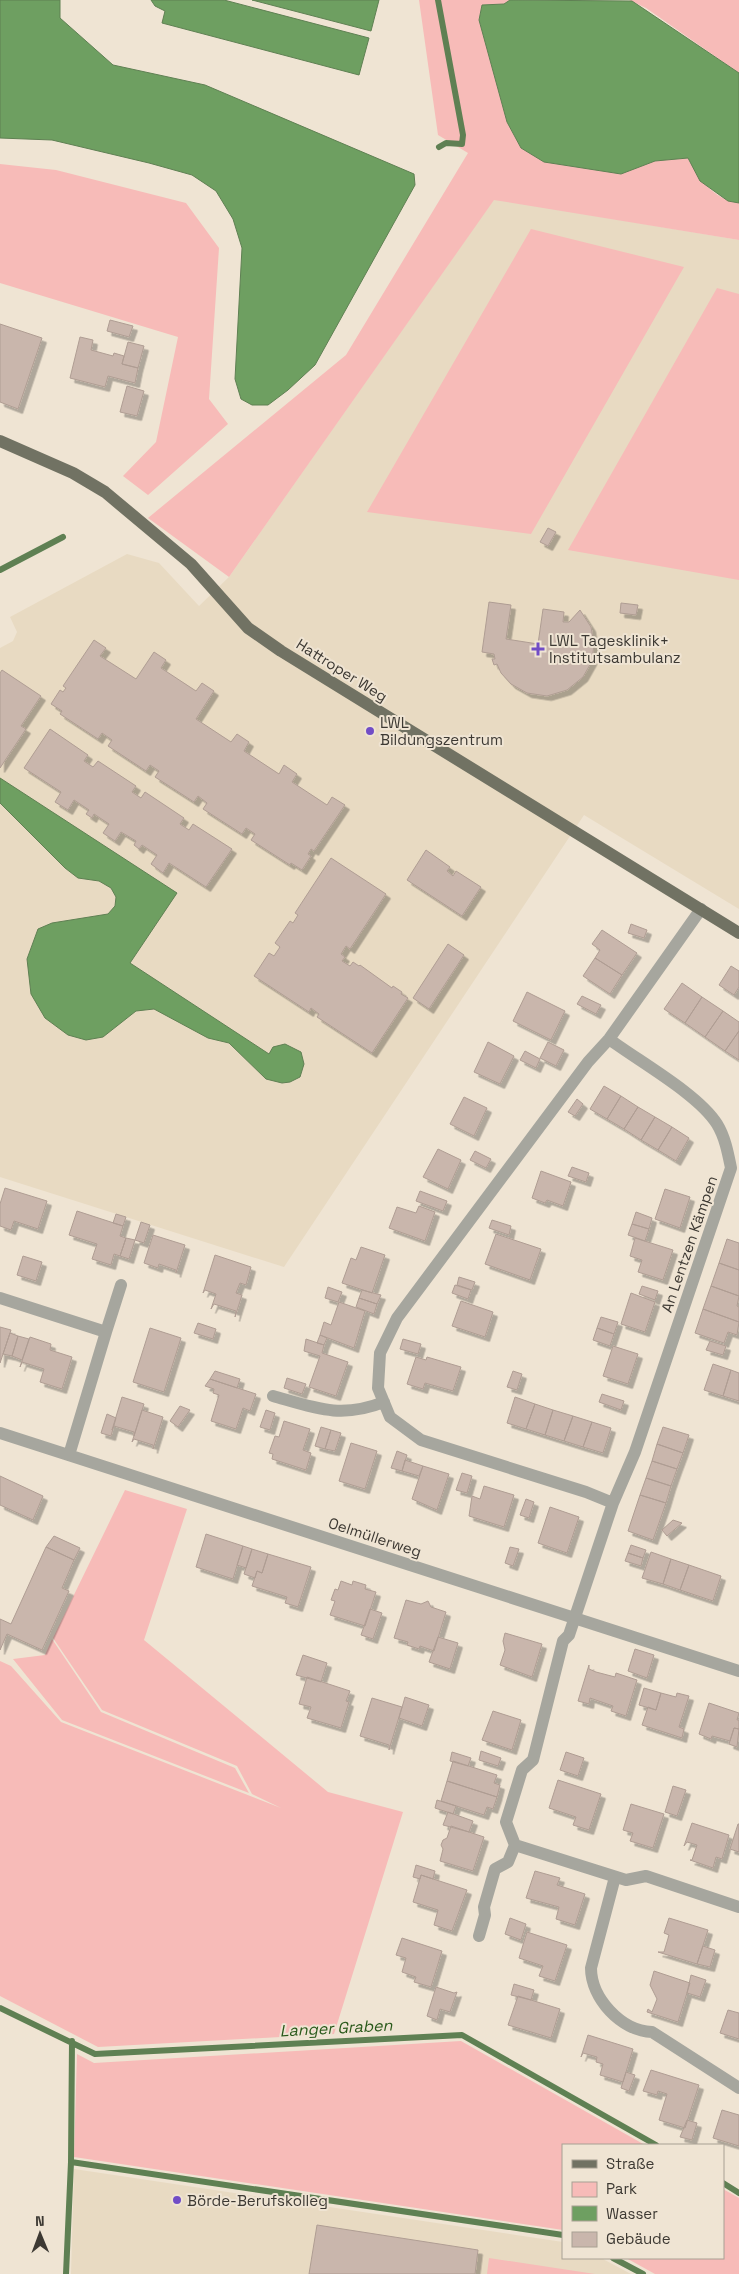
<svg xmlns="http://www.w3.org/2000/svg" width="739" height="2274" viewBox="0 0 739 2274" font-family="'Space Grotesk',sans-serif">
<defs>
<filter id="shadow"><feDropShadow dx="4.5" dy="4.5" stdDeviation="0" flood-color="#0004"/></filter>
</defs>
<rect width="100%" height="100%" fill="#efe4d3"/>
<!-- built -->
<path fill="#e8dac2" d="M494,199L739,240V909L584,815L284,1267L0,1177V648L13,641L17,632L10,617L127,554L159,563L199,606L229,577Z
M74,2169L563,2242V2258H601L631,2274H71Z"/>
<!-- green -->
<path fill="#f7bbb8" d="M419,0H510L504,4L482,5L479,20L507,122L521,148L544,162L621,174L655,161L688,158C699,179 713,199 739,203V240L494,200L229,577L148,518L346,355L468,153L438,135Z
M629,0H739V73L646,8Z
M0,164L56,170L186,203L219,248L209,399L228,424L148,495L123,476L156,442L178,337L0,283Z
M531,229L684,267L531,534L367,512Z
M717,288L739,294V580L568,550Z
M125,1490L187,1509L144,1640L328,1792L403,1812L334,2034L98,2047L0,1996V1661L11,1666L61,1722L281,1808L252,1794L237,1766L102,1710L53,1638Z
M52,1639L101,1712L235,1768L249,1793L62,1720L13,1659L45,1655Z
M461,2041L645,2145H563V2230L74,2157L77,2054L94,2063Z
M723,2189L739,2198V2274H655L626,2258H723Z
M489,2258L595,2274H487Z"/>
<!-- water -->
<path fill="#6e9f61" stroke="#5f8053" d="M0,0H60V18L113,65L205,85L414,174L415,185L315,365L288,390L268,405H252L241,399L235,379L242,248L233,219L216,191L192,175L149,163L52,140L0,138Z
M151,0H224L369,38L359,75L162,23L165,11L155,6Z
M252,0H379L371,31Z
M510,0L632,1L739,73V203L728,201L700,181L688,158L655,161L621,174L544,162L521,148L507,122L479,20L482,5L504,4Z
M0,778L177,893L130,963L269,1054L273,1047L285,1044L301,1052L304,1064L300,1077L290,1082L282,1083L266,1079L229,1043L208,1038L154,1009L136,1011L103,1037L86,1040L68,1035L45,1018L31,994L27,959L38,929L52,923L108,914L115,906L116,897L111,888L99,881L78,878L65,868L0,803Z"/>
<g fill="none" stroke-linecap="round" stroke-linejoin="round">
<!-- stream -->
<path stroke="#5f8053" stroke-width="6" d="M438,0L463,135L462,144L446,143L439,147
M0,570L63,537
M0,2008L95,2054L462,2035L656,2145
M71,2162L563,2235
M723,2183L739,2193
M613,2258L643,2274
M66,2274L71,2162L72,2041"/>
</g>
<!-- building -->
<path fill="#c9b6ac" stroke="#af9d93" filter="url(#shadow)" d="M110,320L133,326L129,337L107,331Z
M0,324L42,338L18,409L0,402Z
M80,337L93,340L91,350L113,356L114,353L124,356L122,364L138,368L135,383L108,376L105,387L70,378Z
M128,342L144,346L138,368L122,364Z
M127,386L144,391L137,416L120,412Z
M548,528L556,532L548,546L540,542Z
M489,602L511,605L506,639L538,644L543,609L564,612L563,622H569L580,610L591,627L594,644L592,661L583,677L567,690L547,696L527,693L511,684L501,673L497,664L494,665L492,659H495L494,654L482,652Z
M621,603L638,605L636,615L620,613Z
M94,640L106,648L100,656L136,679L154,652L166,660L161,668L196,691L202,683L214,691L196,719L231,742L237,734L249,742L244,751L279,774L284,765L297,774L292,782L327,805L332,797L345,805L314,851L311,849L308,854L311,856L302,870L291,863L290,865L251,840L255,834L246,828L242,834L203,809L207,803L198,796L194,802L155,777L159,771L150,765L146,771L108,746L112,740L102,733L98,739L60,714L62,711L51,704L60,690L63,692L66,688L63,686Z
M2,670L41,696L21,726L26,729L0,768V673Z
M50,729L88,755L84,761L93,767L98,761L136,786L132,792L141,798L145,792L184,818L180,824L189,830L193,824L232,849L206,887L169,863L163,873L151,864L157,855L142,845L139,849L134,845L136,841L121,832L115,841L103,833L109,824L94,814L92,818L86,814L89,810L74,800L68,810L55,802L61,792L24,768Z
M426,850L450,867L447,871L453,876L456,871L481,887L462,916L407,880Z
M331,858L386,894L350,949L346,946L341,954L345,957L342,961L350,966L353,962L359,966L360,965L392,988L393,986L402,992L401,994L408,998L372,1053L317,1017L319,1014L311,1008L309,1012L254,976L269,953L274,956L280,947L275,943L290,921L293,923L298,915L295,913Z
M631,924L647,930L644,938L628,933Z
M602,930L637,953L622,975L595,958L600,950L592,944Z
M448,944L464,955L429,1009L413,998Z
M595,958L622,975L610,994L583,976Z
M731,966L739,971V987L734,995L719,985Z
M682,983L702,997L685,1023L664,1009Z
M527,992L565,1011L551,1040L513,1021Z
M582,996L601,1005L596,1014L577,1004Z
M702,997L723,1011L705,1037L685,1023Z
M723,1011L739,1022V1031L725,1051L705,1037Z
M739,1031V1060L725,1051Z
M488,1042L514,1056L500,1084L474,1072Z
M548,1042L564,1050L556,1066L540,1058Z
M525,1051L540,1059L536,1068L520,1060Z
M604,1086L621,1096L607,1119L590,1109Z
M621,1096L638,1107L624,1129L607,1119Z
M464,1097L487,1108L474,1136L450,1124Z
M577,1099L583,1104L575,1116L568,1112Z
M638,1107L655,1117L641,1140L624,1129Z
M655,1117L672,1127L658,1150L641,1140Z
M672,1127L689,1138L676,1161L658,1150Z
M438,1149L461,1160L448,1189L423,1177Z
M475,1151L491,1159L486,1168L470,1160Z
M572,1167L589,1173L586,1182L568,1176Z
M541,1171L571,1182L563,1206L547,1200L545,1203L532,1198Z
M5,1188L47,1201L38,1229L14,1221L11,1230L0,1226V1204Z
M665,1189L690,1197L680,1228L655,1219Z
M420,1191L447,1201L443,1211L416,1201Z
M419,1206L435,1212L425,1241L389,1228L397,1207L416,1213Z
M77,1211L123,1226L120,1236L126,1238L120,1256L114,1254L111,1265L92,1259L97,1244L69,1235Z
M636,1212L652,1218L649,1229L632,1224Z
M116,1214L126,1217L123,1226L113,1223Z
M492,1220L511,1226L509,1235L489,1228Z
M141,1222L150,1225L144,1243L135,1240Z
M632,1224L649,1229L645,1241L628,1235Z
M496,1234L541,1249L530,1280L485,1264Z
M153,1235L185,1245L176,1273V1270L159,1264L158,1268L144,1263Z
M126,1238L135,1240L129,1259L120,1256Z
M635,1238L673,1250L663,1280L638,1272L642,1260L630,1256Z
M727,1239L739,1243V1270L719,1263Z
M361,1247L385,1255L372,1293L342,1283L351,1258L356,1260Z
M215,1255L251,1267L246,1285L240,1283L236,1293L242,1295L235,1317L236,1311L214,1304L211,1309L216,1294L205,1290L203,1293Z
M23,1256L42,1262L36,1281L17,1275Z
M719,1263L739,1270V1296L711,1286Z
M459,1277L475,1282L472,1290L457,1285Z
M455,1285L471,1290L468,1299L452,1293Z
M642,1286L658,1291L655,1300L639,1294Z
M711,1286L739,1296L737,1306L739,1307V1322L703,1309Z
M328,1287L342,1292L338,1302L325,1298Z
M362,1290L381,1295L377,1304L359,1298Z
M631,1293L655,1302L645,1332L621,1324Z
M359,1298L377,1304L374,1314L356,1307Z
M461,1301L493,1312L485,1337L452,1326Z
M339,1302L365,1311L354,1348L320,1335L324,1322L331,1325Z
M703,1309L739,1322L737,1335L728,1332L724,1343L695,1333Z
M601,1317L618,1322L614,1334L597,1328Z
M198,1323L216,1329L213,1339L194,1333Z
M0,1327L11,1330L0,1363Z
M150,1328L181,1338L164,1392L133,1382Z
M597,1328L614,1334L610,1346L593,1340Z
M10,1333L18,1336L12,1356L3,1354Z
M320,1335L327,1338L324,1345L317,1343Z
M18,1336L29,1339L22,1360L12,1356Z
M30,1337L51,1344L50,1350L72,1357L62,1389L40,1382L44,1369L22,1362L20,1367Z
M306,1339L324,1345L322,1353L348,1362L336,1396L309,1387L320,1356L304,1351Z
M403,1339L421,1344L418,1354L400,1349Z
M710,1341L726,1346L723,1355L706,1350Z
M613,1346L638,1354L628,1384L603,1376Z
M416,1357L426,1360L427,1357L461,1367L453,1391L425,1383L423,1389L407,1384Z
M713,1364L731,1370L723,1396L704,1390Z
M731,1370L739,1373V1401L723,1396Z
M215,1371L240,1379L237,1388L210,1379Z
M513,1371L522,1374L517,1390L507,1387Z
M287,1378L306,1384L302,1394L284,1388Z
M210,1379L256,1394L250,1411L243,1408L236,1429L211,1421L219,1395L213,1393L214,1389L205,1386Z
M602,1394L624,1401L621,1410L599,1402Z
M122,1397L144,1404L134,1436V1432L114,1426L112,1430Z
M515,1397L535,1404L526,1429L507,1423Z
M535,1404L553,1410L545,1435L526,1429Z
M180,1406L190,1410L178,1427L170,1421Z
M142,1410L163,1417L153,1449V1445L134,1439L132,1442Z
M266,1410L275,1413L270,1430L260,1427Z
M553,1410L573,1416L564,1441L545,1435Z
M107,1414L116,1418L111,1436L101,1433Z
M573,1416L592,1422L583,1447L564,1441Z
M284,1421L310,1429L303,1450L311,1453L306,1470L272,1459L273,1454L269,1453L275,1436L279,1437Z
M592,1422L611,1428L603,1453L583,1447Z
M321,1427L331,1430L325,1449L315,1446Z
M663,1427L689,1435L683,1453L657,1444Z
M331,1430L341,1433L335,1451L325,1449Z
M351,1443L377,1451L365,1489L339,1481Z
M657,1444L683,1453L677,1469L652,1461Z
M397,1451L407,1455L402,1471L391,1468Z
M405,1460L423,1466L419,1476L402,1471Z
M652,1461L677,1469L671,1486L646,1478Z
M423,1466L449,1474L437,1510L412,1499Z
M462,1473L472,1476L467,1493L456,1490Z
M0,1476L43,1496L33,1520L0,1505Z
M646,1478L671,1486L666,1503L640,1495Z
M484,1486L514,1495L504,1527L469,1516L472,1496L480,1499Z
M640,1495L666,1503L653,1540L628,1531Z
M526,1499L534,1502L529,1518L520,1515Z
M550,1507L579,1517L567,1553L538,1543Z
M673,1520L682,1523L667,1536L662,1530Z
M206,1534L243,1546L233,1579L196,1567Z
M54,1536L80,1548L74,1560L46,1547Z
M631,1545L646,1550L643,1558L628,1553Z
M243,1546L252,1549L246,1568L237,1565Z
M46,1547L74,1560L62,1588L69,1591L42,1650L7,1634L0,1650V1619L11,1624Z
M510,1547L519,1549L513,1566L505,1563Z
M252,1549L268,1554L262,1573L257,1571L255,1578L244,1574Z
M651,1552L671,1559L663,1584L642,1578Z
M628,1553L643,1558L641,1566L625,1561Z
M268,1554L311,1567L298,1607L285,1603L287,1597L252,1586L257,1571L262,1573Z
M671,1559L689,1565L680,1590L663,1584Z
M689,1565L721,1576L713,1601L680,1590Z
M341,1581L352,1585L353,1581L366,1585L365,1589L376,1592L365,1626L330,1615L335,1601L331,1600L335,1589L338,1590Z
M406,1600L421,1604L428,1601L431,1607L446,1612L434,1651L420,1646L419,1649L407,1645L408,1642L394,1638Z
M370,1609L382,1613L373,1639L361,1635Z
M505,1633L542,1644L532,1677L500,1665L505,1650L503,1641Z
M438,1637L458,1643L450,1669L429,1662Z
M635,1649L654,1655L647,1678L628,1671Z
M303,1655L327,1663L321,1682L296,1675Z
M589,1665V1669L596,1672L615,1677L616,1673L637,1680L626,1716L611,1711L613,1706L590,1698L589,1704L578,1701Z
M307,1677L350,1691L346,1701L349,1702L341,1728L307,1718L311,1707L299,1704Z
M644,1688L661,1693L656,1710L639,1705Z
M661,1693L676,1697L677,1693L689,1696L679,1727L684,1729L682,1738L642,1725L648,1707L656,1710Z
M405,1697L429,1705L422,1726L399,1718Z
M372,1698L402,1707L389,1750V1745L360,1736Z
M709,1703L739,1713L737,1720H739V1729L734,1728L730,1741L712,1736L711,1739L699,1734Z
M493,1711L521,1720L512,1750L482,1740Z
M734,1728L739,1729L737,1747L729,1744Z
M481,1751L501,1758L498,1766L479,1760Z
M452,1752L471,1758L468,1766L450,1761Z
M566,1752L584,1758L578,1776L560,1770Z
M453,1761L497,1775L494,1783L500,1785L497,1797L447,1781Z
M558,1780L601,1794L589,1830L573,1825L576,1817L549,1808Z
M447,1781L497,1797L493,1809L487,1807L484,1815L441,1801Z
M673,1786L686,1790L677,1816L665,1812Z
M437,1800L456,1806L453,1814L435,1808Z
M631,1804L664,1814L653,1848L630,1841L633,1833L623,1830Z
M448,1812L473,1821L469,1832L443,1825Z
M692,1823L729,1835L722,1859L716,1857L713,1868L690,1860H692L697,1845L687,1842L684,1846Z
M738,1824H739V1852L730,1849Z
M451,1826L484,1837L473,1871L440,1861L443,1849L441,1845L443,1840L447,1838Z
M416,1865L435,1871L433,1879L421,1875L420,1879L413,1877Z
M535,1871L560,1878L557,1885L585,1894L575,1925L556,1919L559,1907L526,1898Z
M421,1875L467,1890L452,1931L434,1925L438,1910L413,1902Z
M510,1918L526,1924L521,1940L505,1934Z
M669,1918L708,1930L697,1964L658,1952H664L669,1935L664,1933Z
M527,1932L567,1945L555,1981L539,1976L543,1966L519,1958Z
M402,1938L442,1951L431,1987L414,1982L416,1977L402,1972L406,1958L396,1955Z
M703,1946L715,1950L710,1967L697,1964Z
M654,1971L690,1983L678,2022L647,2012L648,2009L652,2012L657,1999L650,1985Z
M691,1975L706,1980L700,1997L687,1993Z
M514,1984L534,1990L531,2000L511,1995Z
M436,1987L454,1993L457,1992L450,2012L440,2009L437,2020L427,2016Z
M518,1996L560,2009L551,2038L508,2025Z
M728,2010L739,2013V2039L720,2033Z
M588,2035L633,2049L623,2082L600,2075L603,2064L596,2062L597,2057L583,2053L581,2057Z
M651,2070L699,2085L685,2128L659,2120L667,2094L658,2091L657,2095L643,2091Z
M626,2072L635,2075L629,2091L621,2088Z
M722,2110L739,2115V2146L713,2138Z
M687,2120L697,2123L692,2140L680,2137Z
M317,2225L478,2250L475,2274H309Z"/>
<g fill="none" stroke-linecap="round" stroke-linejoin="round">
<!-- minor -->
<path stroke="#a6a69e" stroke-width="12" d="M609,1039C640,1062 698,1094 717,1124C725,1137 728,1153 731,1168L635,1452L613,1503L569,1635L563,1641L533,1760L522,1770L506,1822L515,1845L626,1880L646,1876L739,1907
M0,1298L106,1332L69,1455
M106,1332L121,1285
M273,1396C315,1408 341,1419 384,1402
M0,1433L739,1671
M613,1503L586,1492L421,1440L390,1417L378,1388L380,1353L397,1318L588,1062L609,1039L701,909
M615,1877L591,1968C591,1998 621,2031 652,2032L739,2088
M479,1936L485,1915L484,1907L495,1869L508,1862L515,1845"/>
<!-- major -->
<path stroke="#717263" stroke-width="12" d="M0,441L73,473L105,492L191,564L248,628L281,651L739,933"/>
</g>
<!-- markers -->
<g fill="#714dc6" stroke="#efe4d3" stroke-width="2">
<path d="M535.5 641.5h5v5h5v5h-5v5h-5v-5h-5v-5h5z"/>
<circle cx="370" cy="731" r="5"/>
<circle cx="177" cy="2200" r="5"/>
</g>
<g text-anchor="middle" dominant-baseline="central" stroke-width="4" stroke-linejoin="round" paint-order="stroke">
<!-- poi labels -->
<g font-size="15" fill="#3d3933" stroke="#efe4d3" text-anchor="start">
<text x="549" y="640">LWL Tagesklinik+<tspan x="549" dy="17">Institutsambulanz</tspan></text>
<text x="380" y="722">LWL<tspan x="380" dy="17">Bildungszentrum</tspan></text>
<text x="187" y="2200">Börde-Berufskolleg</text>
</g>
<!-- street labels -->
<g font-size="15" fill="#3d3933" stroke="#efe4d3">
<text transform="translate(342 670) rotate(32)">Hattroper Weg</text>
<text transform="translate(689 1244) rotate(-71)">An Lentzen Kämpen</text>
<text transform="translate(375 1537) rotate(18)">Oelmüllerweg</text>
</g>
<!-- water labels -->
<g font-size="16" font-style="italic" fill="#285819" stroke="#efe4d3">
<text transform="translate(336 2028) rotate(-3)">Langer Graben</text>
</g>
</g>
<!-- legend -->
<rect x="562" y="2144" width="162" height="115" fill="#efe4d3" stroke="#a8a093"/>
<rect x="572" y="2160" width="25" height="8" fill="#717263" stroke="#a8a093"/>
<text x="606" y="2169" font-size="15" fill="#3d3933">Straße</text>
<rect x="572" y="2182" width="25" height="15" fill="#f7bbb8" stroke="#a8a093"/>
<text x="606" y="2194" font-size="15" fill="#3d3933">Park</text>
<rect x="572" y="2206" width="25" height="15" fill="#6e9f61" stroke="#a8a093"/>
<text x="606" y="2219" font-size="15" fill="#3d3933">Wasser</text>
<rect x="572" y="2232" width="25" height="15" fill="#c9b6ac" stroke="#a8a093"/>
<text x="606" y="2244" font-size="15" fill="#3d3933">Gebäude</text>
<!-- north arrow -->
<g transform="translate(40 2234) rotate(359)" stroke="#efe4d3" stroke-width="4" paint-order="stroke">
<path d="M0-4L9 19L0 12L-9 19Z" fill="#3d3933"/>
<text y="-8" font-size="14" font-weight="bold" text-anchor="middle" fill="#3d3933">N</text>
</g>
</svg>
